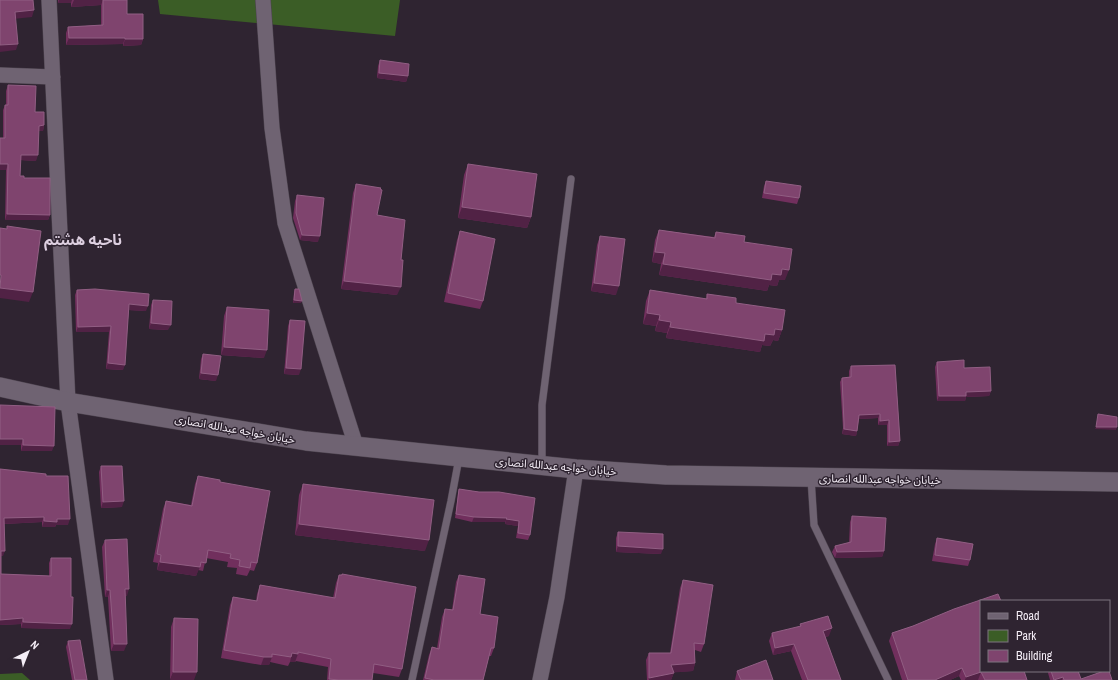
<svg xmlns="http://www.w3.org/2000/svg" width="1118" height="680" viewBox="0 0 1118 680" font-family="'Archivo Narrow','Noto Sans Arabic',sans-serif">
<rect width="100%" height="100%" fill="#2f2431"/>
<!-- green -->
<path fill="#3b5d26" d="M158,0H400L395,36L160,14Z
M22,673L30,680H0V674Z"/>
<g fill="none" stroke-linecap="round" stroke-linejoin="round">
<!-- service casing -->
<g stroke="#4c434e" stroke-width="8">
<path id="service" d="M542,466V405L571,179
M811,478L814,525L888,680
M412,680L451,501L459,458"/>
</g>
<!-- minor casing -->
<g stroke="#4c434e" stroke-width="16">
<path id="minor" d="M49,0L68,402L106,680
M263,0L272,128L285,223L356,446
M0,75L53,77
M540,680L557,597L576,469"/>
</g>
<!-- tertiary casing -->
<g stroke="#4c434e" stroke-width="20">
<path id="tertiary" d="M0,387L68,402L306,441L576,469L666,475L1118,482"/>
</g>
<!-- service -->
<use href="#service" stroke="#6f6372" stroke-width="7"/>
<!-- minor -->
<use href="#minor" stroke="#6f6372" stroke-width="15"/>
<!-- tertiary -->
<use href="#tertiary" stroke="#6f6372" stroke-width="19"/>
</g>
<!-- wall -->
<path fill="#712f5d" d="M58,0H127V14L143,39L141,45L123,46V44L66,45V33L68,27L101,25V5L71,7V3H58Z
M380,60L408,76L406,82L377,78L378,66Z
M8,85L35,112L44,125L43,131H38L36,161L21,160L20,176L24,178L50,215L48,220H5L6,170L3,138V110L5,105H6V91Z
M468,164L531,217L527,228L458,218L464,175Z
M766,181L799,198L797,204L762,198L764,186Z
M356,184L377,215L401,260L397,295L341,289L353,193Z
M297,195L318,242L300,240L293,218L295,201Z
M659,230L714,237L716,232L744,242L785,280H779L777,286L769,285L767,291L659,275L661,264L652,262L655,240Z
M460,231L483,301L480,309L444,302L457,240Z
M600,236L616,295L591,291L597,245Z
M295,289L301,303H293L294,292Z
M77,290L146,311L129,310L123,370L106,369L109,332H76L75,295Z
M650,290L706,299L707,294L736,303L782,330L778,341L773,340L770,346L762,345L760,352L666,338L667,333L655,331L656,326L643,324L646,301Z
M153,300L168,330L149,329L151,305Z
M227,307L264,358L221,355L224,316Z
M290,320L299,375L284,374L288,326Z
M203,354L216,381L199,379L201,359Z
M937,362L964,368L991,391L989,396L966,397L965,401H937L935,367Z
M895,365L900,441L898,446H887V425H878V418L859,419L857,431L856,436L842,434L843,428L840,382L842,378L849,377V371L851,366Z
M0,405L52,451H21V445Z
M101,466L122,507L101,508L99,472Z
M0,469L46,476L68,525H56L55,527H42V522L4,524L3,556H1V574L49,576V563L51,558L70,629L21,628V624L0,625Z
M198,476L220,482L257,563L254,571L250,570L247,576L236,574L237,568L227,567L228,562L206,558L203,571L198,570L196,576L157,570L158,563L153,562L163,509L166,501L191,505L195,484Z
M303,484L425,551L295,535L299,495Z
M459,489L479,492H499L530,535L528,540L516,538L518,526L505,524V522H472L455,518L458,494Z
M852,516L884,551L882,557L835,558L832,552L835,546L849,543L850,522Z
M618,532L661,554L616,552V538Z
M937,538L970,560L968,566L932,561L935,544Z
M105,540L127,596H125L124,651H111L108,597H105L102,547Z
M339,575L402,669L399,677L373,673L372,680H327L328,667L296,661L295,662H290L288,666L270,662L269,665H261L221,658L230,605L233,597L256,601L257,594L260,585L333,598L336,583Z
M459,575L480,614L494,648L491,656H489L483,680H423L429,655L432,647L437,648L442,617L445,609L452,610L456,582Z
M683,580L704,644L701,652L695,650V663L693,671L674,672L671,680H647L646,660L649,653H670L680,588Z
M981,601L1027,680H961L959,676L950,680H902L889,641L892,633L913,626Z
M174,618L198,619L170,680L171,627Z
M800,624L829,636L825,637L841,680H802L791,651L773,655L769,641L772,633L800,627Z
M68,641L87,680H72L66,647Z
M737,671L773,680H735Z
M1049,671H1078L1081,679L1112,680H1050L1048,673Z"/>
<!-- shaded-wall -->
<path fill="#512245" d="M59,0H72L71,3H58Z
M74,0H103L101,5L71,7Z
M34,10L32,17L13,19L15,12Z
M69,38H125L123,44L66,45Z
M125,39H143L141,45L123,46Z
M18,44L16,50L0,52V45Z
M379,73L408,76L406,82L377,78Z
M44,125L43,131H37L39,126Z
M21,155H38L36,161L19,160Z
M0,164H8L6,170H0Z
M462,207L531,217L527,228L458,218Z
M7,214L50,215L48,220H5Z
M302,235L320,236L318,242L300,240Z
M655,252L665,253L661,264L652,262Z
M663,264L782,269L789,270L785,280H779L777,286L769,285L767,291L659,275Z
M344,281L401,287L397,295L341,289Z
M594,283L619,286L616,295L591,291Z
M0,288L33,292L29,302L0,298Z
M294,300L302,301L301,303H293Z
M129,304L148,306L146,311L127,310Z
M647,313L660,315L656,326L643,324Z
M659,320L671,322L667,333L655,331Z
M151,323L171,325L168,330L149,329Z
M111,326L109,332H76L78,327Z
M670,327L775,329L782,330L778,341L773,340L770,346L762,345L760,352L666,338Z
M224,347L267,350L264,358L221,355Z
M108,363L125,365L123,370L106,369Z
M286,368L301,369L299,375L284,374Z
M201,373L218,375L216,381L199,379Z
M991,391L989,396L966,397L965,401H937L939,396L966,392Z
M880,414L878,418L858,419L859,415Z
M889,420L887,425H878L880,421Z
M1096,427H1117L1116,430L1095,429Z
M844,429L857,431L856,436L842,434Z
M0,439H23L21,445H0Z
M900,441L898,446H887L889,442Z
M23,445L54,446L52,451H21Z
M124,501L122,507L101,508L103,502Z
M44,517L42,522L2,524L4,518Z
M474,517L507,518L505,522H472Z
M57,519H70L68,525H56L55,527H42L44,521Z
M506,519L519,521L518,526L505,524Z
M299,524L429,540L425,551L295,535Z
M618,546L663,549L661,554L616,552Z
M1,551H5L3,556H0Z
M884,551L882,557L835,558L837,552Z
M160,562L200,567L196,576L157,570Z
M125,589H129L127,596L122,597Z
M107,590H110L108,597H105Z
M23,618L21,624L0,625V620Z
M23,622L72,624L70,629L21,628Z
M832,628L829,636L820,638L823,631Z
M114,644H127L124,651H111Z
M794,644L791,651L773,655L775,648Z
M292,653L298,654L295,662H290Z
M264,657H272L269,665H261Z
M695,663L693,671L668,673L671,665Z
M962,668L959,676L950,680H935Z
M173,672H197L194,680H170Z
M981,672L978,680H965L966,677Z
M674,673L671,680H649V678Z
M1063,677L1062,680H1054Z"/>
<!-- building -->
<path fill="#7f446e" stroke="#915e83" d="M0,0H33L34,10L15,12L18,44L0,45Z
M103,0H127V14H143V39H125V38H69L68,27L103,25Z
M380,60L409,64L408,76L379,73Z
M8,85L36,86L35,112H44V125L39,126L38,155H21L20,176H24V178H50V215L7,214L8,164H0V138H5V105H8Z
M468,164L537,174L531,217L462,207Z
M766,181L801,186L799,198L764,193Z
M356,184L381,188L380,189L382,190L377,215L405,220L401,260H403L401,287L344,281Z
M297,195L324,198L320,236L302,235L296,213Z
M7,226L41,231L33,292L0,288L1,275H0V228L7,229Z
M659,230L715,238L716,232L745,236L744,242L792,249L789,270L782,269L781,275L772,274L771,280L663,264L665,253L655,252Z
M460,231L495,239L483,301L448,293Z
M600,236L625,239L619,286L594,283Z
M95,289L149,294L148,306L129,304L125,365L108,363L111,326L78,327L77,290Z
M295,289H299L302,301L294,300Z
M650,290L707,299V294L736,298V303L785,310L782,330L775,329L774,335L765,334L764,341L670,327L671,322L659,320L660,315L647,313Z
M153,300L172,301L171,325L151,323Z
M227,307L269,310L267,350L224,347Z
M290,320L305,321L301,369L286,368Z
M203,354L221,356L218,375L201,373Z
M964,360V368L990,367L991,391L966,392V396H939L937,362Z
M895,365L900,441L889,442V420L880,421V414L859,415L857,431L844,429V423L842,378L851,377V366Z
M0,405L55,407L54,446L23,445V439H0Z
M1098,414L1117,417V427H1096Z
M101,466H122L124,501L103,502Z
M0,469L46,474V476H68L70,519H57V522L44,521V517L4,518L5,551H1V574L51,576V558H71V597H73L72,624L23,622V618L0,620Z
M198,476L220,480V482L270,491L257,563L251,562L250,568L239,566L240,560L230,558L231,554L208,550L206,563L201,562L200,567L160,562L161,555L157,554L166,501L192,506Z
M303,484L434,500L429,540L299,524Z
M459,489L479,492H499L535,498L530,535L518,533L519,521L506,519L507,518L474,517L456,514Z
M852,516L886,518L884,551L837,552L835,546L851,542Z
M618,532L663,534V549L618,546Z
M937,538L973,544L970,560L935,555Z
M127,539L129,589H125L127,644H114L110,590H107L105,540Z
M342,574L416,587L402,669L374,664L372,680H339L329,679L331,659L298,652V654L292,653L291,657L272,654V657H264L224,650L233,597L257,601L260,585L335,598L339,575H342Z
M459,575L485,579L480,614L498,617L494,648H491L483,680H434L425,678L432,647L439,649L445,609L453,610Z
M683,580L713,585L704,644L694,643L695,663L671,665L674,673L649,678V653H671Z
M998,594L1001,601H981V671H1024L1027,680H985L981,672L966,677L962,668L935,680H908L892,633L913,626L954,609Z
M828,616L832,628L823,631L841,680H808L794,644L775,648L772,633L801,626L800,624Z
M174,618L198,619L197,672H173Z
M80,640L87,680H75L68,641Z
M766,660L773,680H741L737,671Z
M1051,671H1078L1081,679L1104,671H1109L1112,680H1064L1063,677L1054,680Z"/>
<g text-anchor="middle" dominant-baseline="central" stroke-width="3" stroke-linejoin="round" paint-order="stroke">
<!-- street labels -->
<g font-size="11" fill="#f4edf6" stroke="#2f2431">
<text transform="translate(235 429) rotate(10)">خیابان خواجه عبدالله انصاری</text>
<text transform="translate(556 466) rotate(5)">خیابان خواجه عبدالله انصاری</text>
<text transform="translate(880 479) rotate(1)">خیابان خواجه عبدالله انصاری</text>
</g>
<!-- district labels -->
<g font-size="15" font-weight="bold" fill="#ddcfe0" stroke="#2f2431">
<text x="83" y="239">ناحیه هشتم</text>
</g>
</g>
<!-- legend -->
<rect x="980" y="600" width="130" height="72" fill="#2f2431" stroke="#7e7480"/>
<rect x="988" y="613" width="20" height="6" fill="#6f6372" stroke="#7e7480"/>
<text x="1016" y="620" font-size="12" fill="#f4edf6">Road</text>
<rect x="988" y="630" width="20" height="12" fill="#3b5d26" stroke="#7e7480"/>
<text x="1016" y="640" font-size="12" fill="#f4edf6">Park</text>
<rect x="988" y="650" width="20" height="12" fill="#7f446e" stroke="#7e7480"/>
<text x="1016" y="660" font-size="12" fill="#f4edf6">Building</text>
<!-- north arrow -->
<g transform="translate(28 652) rotate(43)" stroke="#2f2431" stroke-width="3" paint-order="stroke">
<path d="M0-3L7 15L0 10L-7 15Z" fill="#f4edf6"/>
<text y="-6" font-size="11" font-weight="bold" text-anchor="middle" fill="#f4edf6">N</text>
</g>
</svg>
